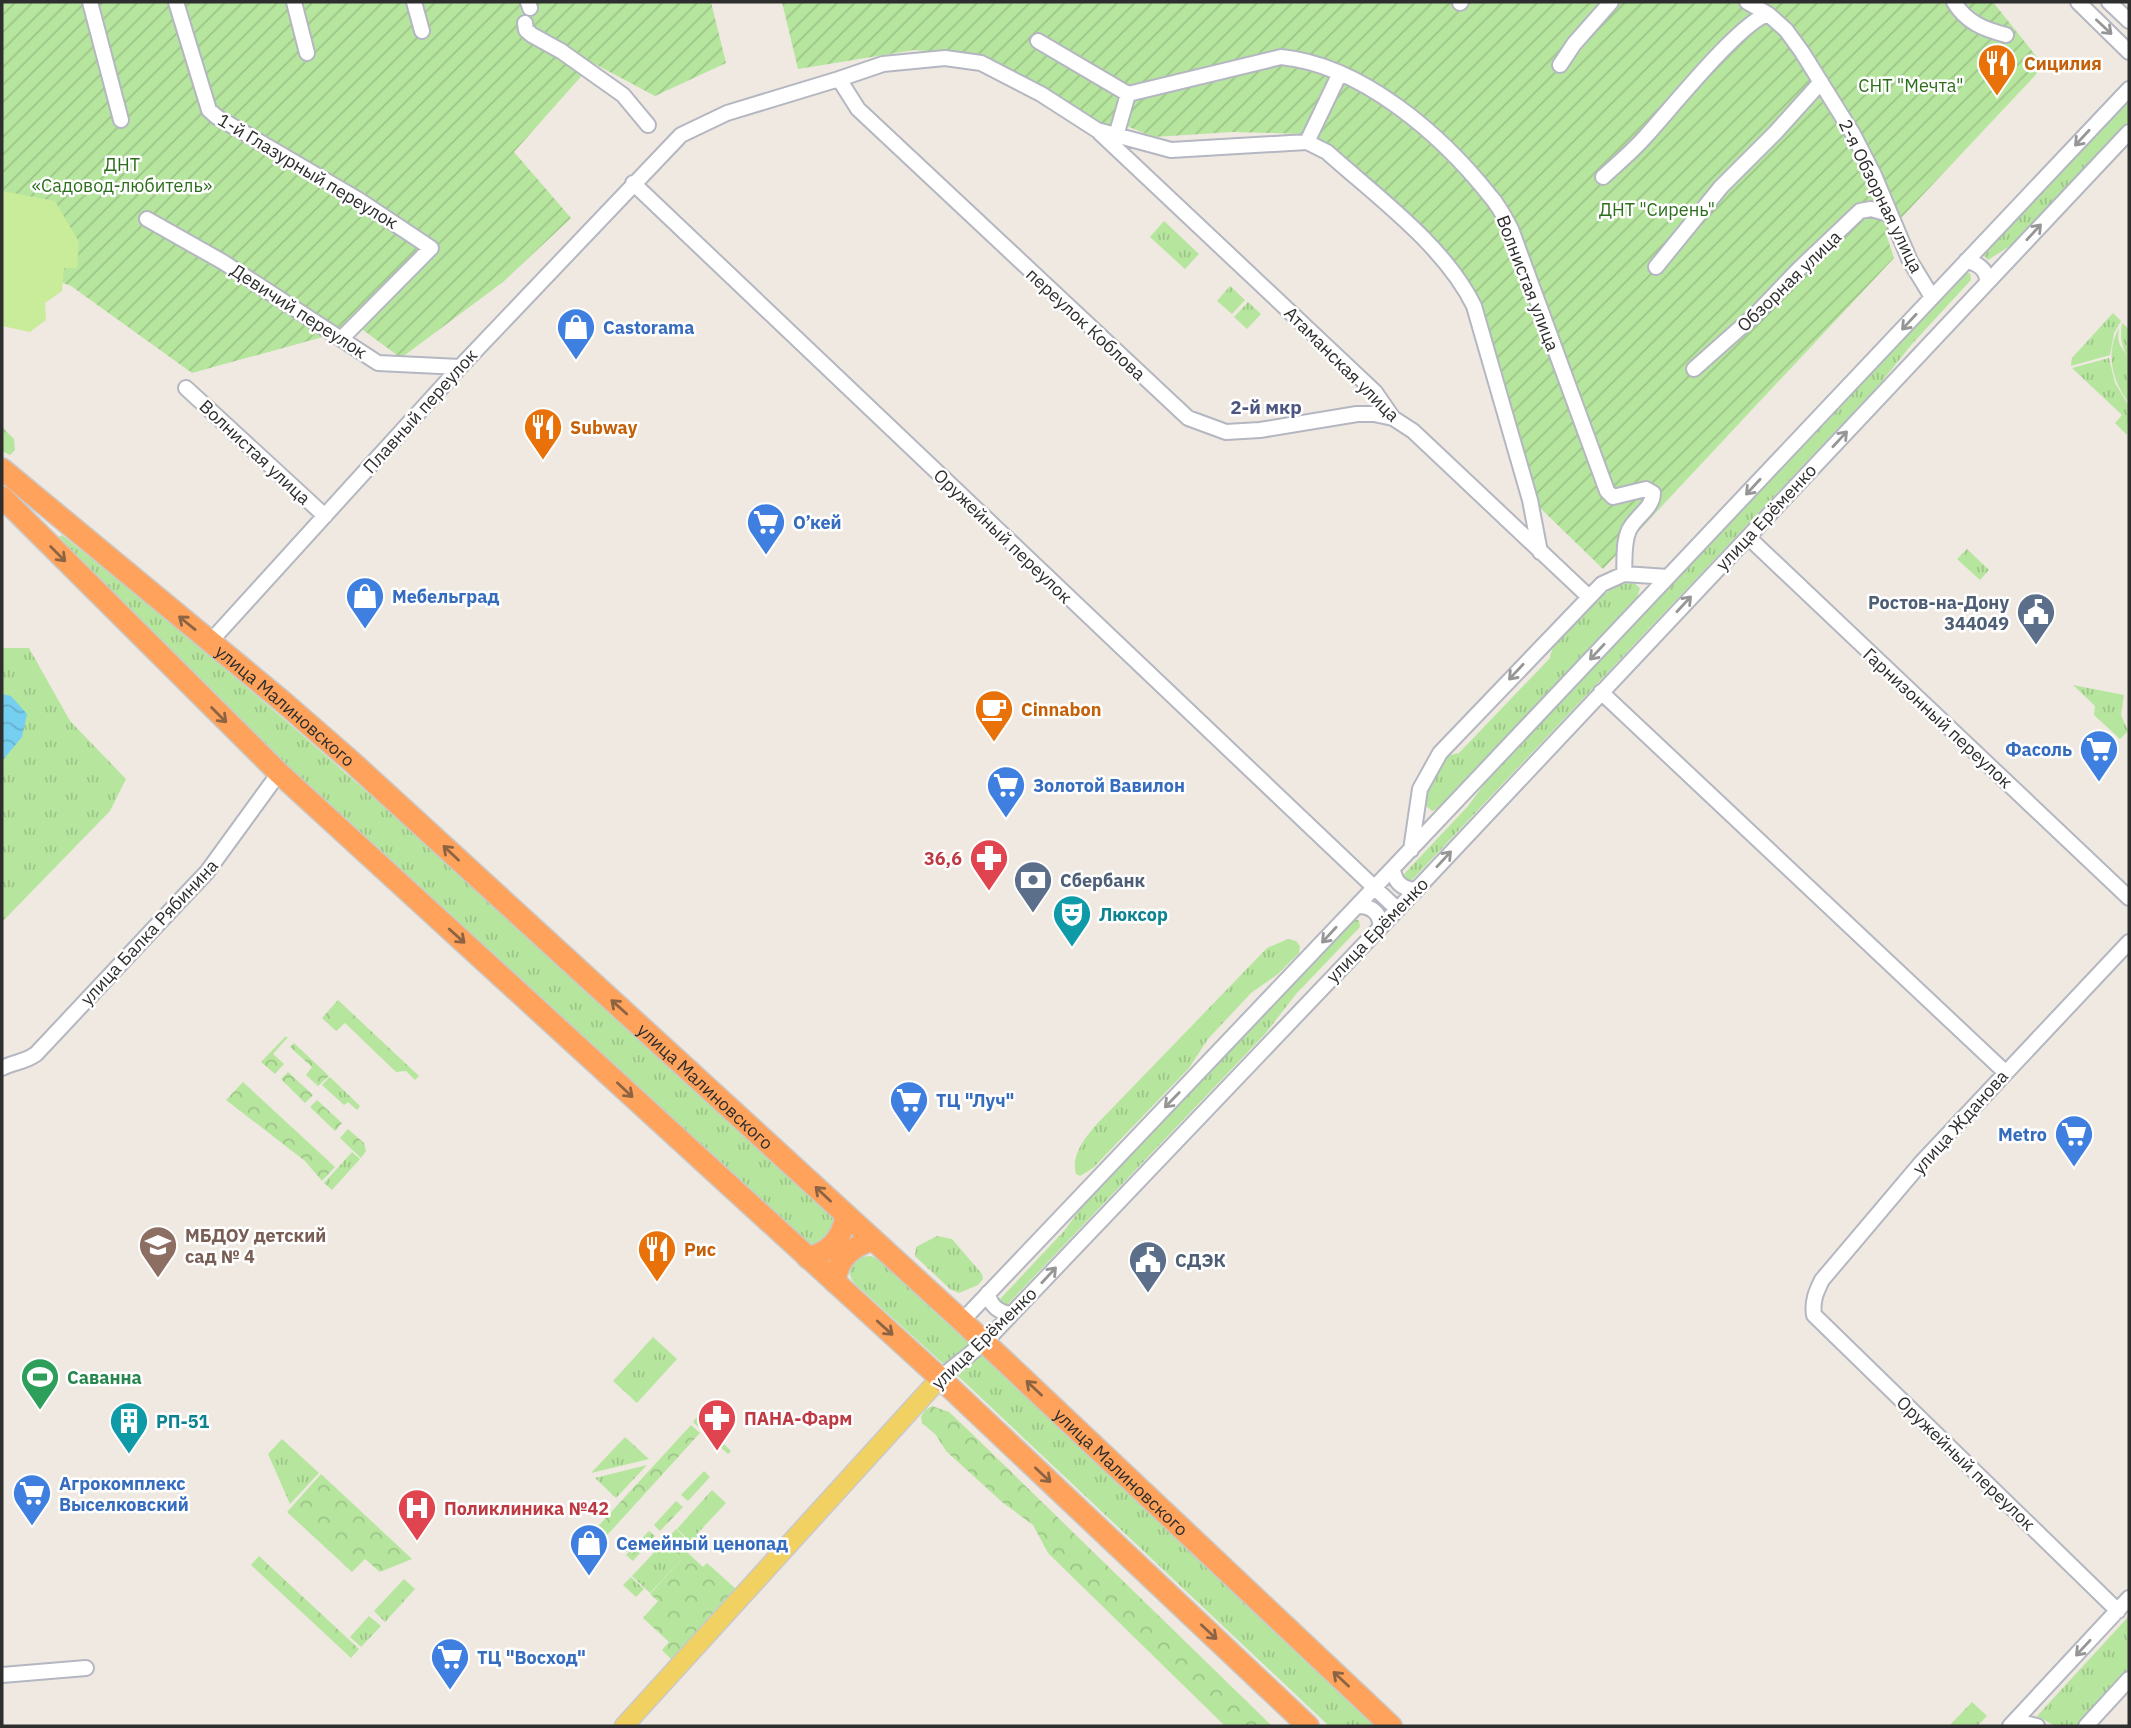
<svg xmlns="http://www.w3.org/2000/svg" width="2131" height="1728" viewBox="0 0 2131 1728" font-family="'IBM Plex Sans',sans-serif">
<defs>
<pattern id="grass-tufts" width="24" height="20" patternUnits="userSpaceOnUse" patternTransform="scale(1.75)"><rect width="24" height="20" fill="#b6e59e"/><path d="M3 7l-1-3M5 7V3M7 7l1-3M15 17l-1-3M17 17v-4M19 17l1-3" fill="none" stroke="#9dc588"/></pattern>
<pattern id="forest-crowns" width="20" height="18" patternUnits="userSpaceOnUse" patternTransform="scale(1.75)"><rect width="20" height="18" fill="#b6e59e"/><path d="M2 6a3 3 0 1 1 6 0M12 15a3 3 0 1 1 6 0" fill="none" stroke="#9dc588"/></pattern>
<pattern id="garden-furrows" width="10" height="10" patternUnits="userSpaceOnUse" patternTransform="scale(1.75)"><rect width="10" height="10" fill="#b6e59e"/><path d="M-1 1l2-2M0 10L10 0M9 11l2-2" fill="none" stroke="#9dc588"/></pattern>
<pattern id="water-waves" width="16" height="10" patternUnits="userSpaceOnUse" patternTransform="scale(1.75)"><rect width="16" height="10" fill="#75cff0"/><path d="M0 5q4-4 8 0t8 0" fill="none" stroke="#66b2ce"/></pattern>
</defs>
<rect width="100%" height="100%" fill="#efe9e1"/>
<!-- grass -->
<path fill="url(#grass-tufts)" d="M2129,99V121L2013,244L1988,260L1982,254Z
M1164,221L1199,254L1185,269L1150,237Z
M1965,273H1970L1971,280L1912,344L1879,385L1411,881L1406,880L1404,874L1468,806L1494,771Z
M1230,286L1245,300L1232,314L1217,301Z
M1248,302L1261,314L1247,329L1234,317Z
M2113,313L2121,321L2114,333L2110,355L2071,366L2072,358Z
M2122,323L2129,329V358C2121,346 2120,338 2122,323Z
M2119,328C2116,349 2124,346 2129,360C2131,369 2129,392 2129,403C2112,381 2105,353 2119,328Z
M2109,358L2115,383L2129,406L2127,435L2115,423L2122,415L2072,368Z
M2,427L14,439L15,450L10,455L2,451Z
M62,535C332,749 581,987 836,1219L824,1244L810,1246C556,1014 295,789 59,537Z
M1967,549L1989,570L1980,580L1957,559Z
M1633,582L1640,588L1637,598L1438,809L1432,811L1424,804C1427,784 1437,755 1459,753L1550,658C1551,641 1597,597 1612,589C1618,585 1626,583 1633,582Z
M2,648H29L70,721L126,779L110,811L2,922Z
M2073,685L2124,695L2121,715L2128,731L2120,739L2094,715L2095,706Z
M1353,920H1359L1360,927L1296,994L1265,1034L1007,1305L1004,1306L1000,1299L1064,1231L1090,1196Z
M1288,939L1296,941L1300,946L1299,953L1278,974L1251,993L1208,1039L1189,1068L1093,1168L1080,1176L1076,1174C1071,1156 1083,1141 1094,1127L1267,948Z
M330,1077L360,1106L357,1110L348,1102L344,1105L322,1085Z
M352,1152L360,1159L332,1190L324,1183Z
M937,1236L952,1239L982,1274L983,1279L978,1285L959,1293L950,1289L915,1256L916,1247Z
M871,1256L878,1259L972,1343L948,1368L854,1283C846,1272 850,1266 858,1257Z
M653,1337L677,1359L637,1403L613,1381Z
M981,1351L1379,1726H1329L958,1376Z
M625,1437L649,1459L591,1473Z
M282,1439L319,1473L290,1504L268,1454Z
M647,1465L616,1498L595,1478Z
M712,1490L726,1503L696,1535L699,1538L693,1544L677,1529Z
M663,1543L681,1560L650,1593L632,1576Z
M631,1577L644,1589L636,1597L623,1585Z
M404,1579L415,1589L385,1622L374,1611Z
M369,1616L381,1626L361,1647L350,1637Z
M2129,1616V1668L2077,1726H2055L2037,1716Z
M1972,1702L1987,1716L1977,1726H1949Z"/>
<!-- forest -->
<path fill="url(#forest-crowns)" d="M338,1000L419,1076L415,1080L406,1071L396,1072L345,1023L336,1031L322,1018Z
M285,1037H288L273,1054L284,1064L275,1074L261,1062Z
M294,1043L329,1076L318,1086L306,1075L312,1067L290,1047Z
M288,1072L313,1095L305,1103L281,1079Z
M243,1082L335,1167L322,1181L305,1161L226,1100Z
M317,1100L342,1123L335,1131L310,1107Z
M348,1129L364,1143L366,1151L361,1158L340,1138Z
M932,1406L949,1412L965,1427L1272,1726H1225L1048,1553L1033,1525L1002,1502L946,1451L936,1435L922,1423L921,1417L925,1410Z
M697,1417L731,1451L728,1454L693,1422Z
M691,1425L700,1433L589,1555L580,1546Z
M704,1471L710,1477L688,1501L681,1495Z
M321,1474L412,1559L380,1572L365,1559L352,1572L287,1512Z
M676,1501L683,1507L660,1531L654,1525Z
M676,1529L693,1546L688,1553L703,1567L707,1563L736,1589L672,1660L662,1650L669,1642L643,1618L658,1601L650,1594L681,1560L663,1543Z
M649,1531L655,1536L633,1561L626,1555Z
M259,1556L359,1649L351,1658L251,1565Z"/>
<!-- garden -->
<path fill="url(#garden-furrows)" d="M2,2H711L726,63L655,96L593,63L514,152L571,218L503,282L401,358L359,327L192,373L71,286L37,273L2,244Z
M782,2H1993L2044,66L1886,234L1894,258L1603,569L1535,503L1479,298L1447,252L1410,217L1307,134L1232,132L1154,137L1119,123L1107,133L975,55L914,50L798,69Z"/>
<!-- pitch -->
<path fill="#c9ec9a" d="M2,191L55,201L79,242L77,268H64L62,291L45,303L46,320L30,332L2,326Z"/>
<!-- water -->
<path fill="url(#water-waves)" d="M2,694L11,696L27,714L22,737L2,761Z"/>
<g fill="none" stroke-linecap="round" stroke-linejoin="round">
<!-- minor casing -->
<g stroke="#b4b7c1" stroke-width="18">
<path id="minor" d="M90,2L121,120
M176,2L209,110L217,117L359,200L431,248L342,338
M294,2L307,53
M414,2L422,31
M528,2L530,8
M1747,2L1768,14L1786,30L1802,52L1853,134L1874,175L1910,261L1932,297
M1954,2C1966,22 1983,29 2006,35
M2078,2L2129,52
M2109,2L2129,21
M1460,3L1461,2
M525,23L526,30L532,35L561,51L623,95L648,125
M1038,41L1128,94L1281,57C1362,65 1442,135 1491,197C1499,206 1505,218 1511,229L1607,491L1613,497L1646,489L1653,493C1653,508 1636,516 1629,530C1623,543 1625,560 1624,574
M1560,65L1574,44L1611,2
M839,79L858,109L1188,418L1226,432L1260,430L1357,414H1374L1393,418
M1100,133L1375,392L1393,418L1413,431L1588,596
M1116,136L1128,94
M1307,142L1340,73
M1603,177C1617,164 1633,151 1646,136C1670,110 1740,22 1768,14
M633,183L1397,909
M147,219L223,262L378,363L460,367
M1966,261C1977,263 1987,269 1987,281
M1656,267L1721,187L1776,132L1821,82
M1694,369L1756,314L1798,270L1860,211L1871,209L1889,214
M186,388L325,516
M1748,537L2129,898
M210,642L460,367L681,135L727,113L839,79L883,64L945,58L981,63L1041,94L1097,130L1171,150L1307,142L1327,152C1376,196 1445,246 1474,306L1530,500L1540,552
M1601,692L2005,1072
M1411,850L1420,789L1440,753L1602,584L1624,574L1668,577
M1393,868C1394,882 1402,889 1416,890
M1357,906C1370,905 1381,913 1380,926
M2,1068C14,1062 25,1062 36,1054L188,892L207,872L279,773
M988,1293C990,1306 1000,1313 1012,1314
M962,1321L1393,868L2129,89
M940,1378L985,1342L1416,890L2129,132
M2118,1611L1814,1315C1812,1301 1816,1292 1822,1280L1921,1163L2129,942
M2,1675L86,1668
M2012,1725L2024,1723L2037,1726
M2010,1726L2129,1598
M2086,1726L2129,1679"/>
</g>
<!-- major casing -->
<g stroke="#c9c9c9" stroke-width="21">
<path id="major" d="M624,1726L940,1378"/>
</g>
<!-- highway casing -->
<g stroke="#c9c9c9" stroke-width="24">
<g id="highway">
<path id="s1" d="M2,469L282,701L352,762L962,1321L1391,1726"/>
<path d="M2,497L279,773L940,1378L1308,1726"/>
<path d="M808,1258C831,1252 842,1238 846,1216"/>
<path d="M835,1282C837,1259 852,1246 873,1240"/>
</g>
</g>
<!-- minor -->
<use href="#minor" stroke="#fff" stroke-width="14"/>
<!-- major -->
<use href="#major" stroke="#f2d163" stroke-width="18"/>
<!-- highway -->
<use href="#highway" stroke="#ffa35c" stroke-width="21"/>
</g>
<!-- one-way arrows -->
<defs><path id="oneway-shaft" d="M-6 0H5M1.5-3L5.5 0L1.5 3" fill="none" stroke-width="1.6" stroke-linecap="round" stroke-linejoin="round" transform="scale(1.75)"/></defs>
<g stroke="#969696">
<use href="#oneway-shaft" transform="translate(2104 27) rotate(43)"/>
<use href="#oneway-shaft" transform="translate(2082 138) rotate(133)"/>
<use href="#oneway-shaft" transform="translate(2034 232) rotate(-47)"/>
<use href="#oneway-shaft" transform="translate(1909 322) rotate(133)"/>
<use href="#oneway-shaft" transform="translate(1840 439) rotate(-47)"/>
<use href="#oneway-shaft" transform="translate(1753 487) rotate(133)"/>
<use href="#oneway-shaft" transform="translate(1684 604) rotate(-47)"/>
<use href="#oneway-shaft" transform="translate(1597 652) rotate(133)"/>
<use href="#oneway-shaft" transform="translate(1516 672) rotate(133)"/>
<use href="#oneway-shaft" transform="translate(1444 859) rotate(-47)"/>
<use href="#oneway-shaft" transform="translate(1329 935) rotate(133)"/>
<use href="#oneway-shaft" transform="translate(1172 1100) rotate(134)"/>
<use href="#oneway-shaft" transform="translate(1049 1275) rotate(-47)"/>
<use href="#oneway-shaft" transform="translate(2083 1648) rotate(133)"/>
</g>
<g stroke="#8c6343">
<use href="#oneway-shaft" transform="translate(58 554) rotate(45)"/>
<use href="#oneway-shaft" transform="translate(187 623) rotate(-141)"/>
<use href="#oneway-shaft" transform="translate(219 715) rotate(45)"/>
<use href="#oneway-shaft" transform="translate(451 853) rotate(-137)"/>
<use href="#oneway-shaft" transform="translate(457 936) rotate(42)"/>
<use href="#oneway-shaft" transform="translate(619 1007) rotate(-138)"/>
<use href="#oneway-shaft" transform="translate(625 1090) rotate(43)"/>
<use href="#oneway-shaft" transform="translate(823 1194) rotate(-137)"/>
<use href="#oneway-shaft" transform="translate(885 1328) rotate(42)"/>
<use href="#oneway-shaft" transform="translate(1034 1388) rotate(-137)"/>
<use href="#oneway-shaft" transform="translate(1043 1475) rotate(43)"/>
<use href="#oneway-shaft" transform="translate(1209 1632) rotate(43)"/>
<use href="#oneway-shaft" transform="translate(1341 1679) rotate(-137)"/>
</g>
<!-- icons -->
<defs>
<g id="restaurant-pin" transform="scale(2.0125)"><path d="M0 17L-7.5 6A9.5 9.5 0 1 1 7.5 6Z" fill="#e8710a" stroke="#fff"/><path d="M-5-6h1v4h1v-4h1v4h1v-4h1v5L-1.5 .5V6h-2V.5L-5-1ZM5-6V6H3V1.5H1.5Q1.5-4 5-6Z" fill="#fff"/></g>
<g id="shop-pin" transform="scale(2.0125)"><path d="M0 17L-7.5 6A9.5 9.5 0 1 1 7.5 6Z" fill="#3f7fe0" stroke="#fff"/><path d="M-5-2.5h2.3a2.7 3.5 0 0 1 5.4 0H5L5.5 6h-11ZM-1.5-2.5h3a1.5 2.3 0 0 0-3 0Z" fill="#fff"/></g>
<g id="supermarket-pin" transform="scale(2.0125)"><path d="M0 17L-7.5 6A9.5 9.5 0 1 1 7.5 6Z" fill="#3f7fe0" stroke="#fff"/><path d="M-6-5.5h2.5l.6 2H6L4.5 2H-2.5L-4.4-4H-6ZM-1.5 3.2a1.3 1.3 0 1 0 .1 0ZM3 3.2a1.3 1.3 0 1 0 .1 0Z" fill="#fff"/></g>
<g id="civic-pin" transform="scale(2.0125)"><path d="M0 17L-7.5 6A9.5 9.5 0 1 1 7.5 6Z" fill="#5c6f8a" stroke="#fff"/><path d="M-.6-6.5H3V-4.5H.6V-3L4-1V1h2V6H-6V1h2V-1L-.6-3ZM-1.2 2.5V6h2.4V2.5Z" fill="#fff"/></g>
<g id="cafe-pin" transform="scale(2.0125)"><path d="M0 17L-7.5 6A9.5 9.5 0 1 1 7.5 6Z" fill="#e8710a" stroke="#fff"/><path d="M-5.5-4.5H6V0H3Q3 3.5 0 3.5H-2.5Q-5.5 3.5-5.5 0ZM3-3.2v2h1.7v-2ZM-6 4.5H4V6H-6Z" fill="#fff"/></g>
<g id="pharmacy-pin" transform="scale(2.0125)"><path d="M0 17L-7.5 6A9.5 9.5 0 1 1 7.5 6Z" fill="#e0444e" stroke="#fff"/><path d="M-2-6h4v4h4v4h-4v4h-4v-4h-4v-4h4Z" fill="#fff"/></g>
<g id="bank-pin" transform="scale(2.0125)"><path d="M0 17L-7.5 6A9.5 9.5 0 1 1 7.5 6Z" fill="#5c6f8a" stroke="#fff"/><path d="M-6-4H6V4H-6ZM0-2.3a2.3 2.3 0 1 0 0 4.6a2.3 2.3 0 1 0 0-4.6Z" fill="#fff"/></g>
<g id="theatre-pin" transform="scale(2.0125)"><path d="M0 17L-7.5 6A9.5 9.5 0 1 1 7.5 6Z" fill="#0f9aa8" stroke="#fff"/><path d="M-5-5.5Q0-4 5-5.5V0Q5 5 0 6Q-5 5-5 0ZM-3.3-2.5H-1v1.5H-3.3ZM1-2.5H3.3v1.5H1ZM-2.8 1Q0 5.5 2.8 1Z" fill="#fff"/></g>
<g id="school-pin" transform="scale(2.0125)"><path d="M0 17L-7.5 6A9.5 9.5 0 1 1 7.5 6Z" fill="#8d6e63" stroke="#fff"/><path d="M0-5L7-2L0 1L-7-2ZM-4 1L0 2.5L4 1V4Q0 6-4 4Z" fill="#fff"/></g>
<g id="stadium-pin" transform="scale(2.0125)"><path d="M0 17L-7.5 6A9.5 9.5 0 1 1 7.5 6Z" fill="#2e9e5b" stroke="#fff"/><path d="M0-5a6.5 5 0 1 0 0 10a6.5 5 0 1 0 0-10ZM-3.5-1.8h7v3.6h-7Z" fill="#fff"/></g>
<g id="building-pin" transform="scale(2.0125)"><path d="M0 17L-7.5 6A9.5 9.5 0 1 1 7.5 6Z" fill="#0f9aa8" stroke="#fff"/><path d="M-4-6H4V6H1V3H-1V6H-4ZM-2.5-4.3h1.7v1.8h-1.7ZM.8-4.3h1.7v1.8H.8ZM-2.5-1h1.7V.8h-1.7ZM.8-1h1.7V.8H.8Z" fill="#fff"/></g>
<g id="hospital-pin" transform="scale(2.0125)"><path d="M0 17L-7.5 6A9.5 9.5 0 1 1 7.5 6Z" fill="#e0444e" stroke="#fff"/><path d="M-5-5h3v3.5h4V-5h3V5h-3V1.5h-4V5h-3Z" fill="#fff"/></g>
</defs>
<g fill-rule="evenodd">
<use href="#restaurant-pin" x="1997" y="63"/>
<use href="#shop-pin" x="576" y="327"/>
<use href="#restaurant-pin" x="543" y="427"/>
<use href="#supermarket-pin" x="766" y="522"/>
<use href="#shop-pin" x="365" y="596"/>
<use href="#civic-pin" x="2036" y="612"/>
<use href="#cafe-pin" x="994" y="709"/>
<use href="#supermarket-pin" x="2099" y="749"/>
<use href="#supermarket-pin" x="1006" y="785"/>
<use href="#pharmacy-pin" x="989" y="858"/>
<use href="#bank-pin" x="1033" y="880"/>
<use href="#theatre-pin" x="1072" y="914"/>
<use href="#supermarket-pin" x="909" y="1100"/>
<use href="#supermarket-pin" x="2074" y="1134"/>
<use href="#school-pin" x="158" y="1245"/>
<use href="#restaurant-pin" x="657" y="1249"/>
<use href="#civic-pin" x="1148" y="1260"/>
<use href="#stadium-pin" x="40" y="1377"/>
<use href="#pharmacy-pin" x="717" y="1418"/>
<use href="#building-pin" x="129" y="1421"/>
<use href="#supermarket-pin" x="32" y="1493"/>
<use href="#hospital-pin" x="417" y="1508"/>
<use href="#shop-pin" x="589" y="1543"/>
<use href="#supermarket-pin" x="450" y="1657"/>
</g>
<g text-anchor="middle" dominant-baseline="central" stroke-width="5" stroke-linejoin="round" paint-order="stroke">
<!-- food labels -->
<g font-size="18" font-weight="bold" fill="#c56008" stroke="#fff" text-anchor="start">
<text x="2024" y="63">Сицилия</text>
<text x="570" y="427">Subway</text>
<text x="1021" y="709">Cinnabon</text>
<text x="684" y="1249">Рис</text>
</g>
<!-- park labels -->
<g font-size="18" fill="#2c6e1b" stroke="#fff">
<text x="1911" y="85">СНТ "Мечта"</text>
<text x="122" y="164">ДНТ<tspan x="122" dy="21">«Садовод-любитель»</tspan></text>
<text x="1657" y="209">ДНТ "Сирень"</text>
</g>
<!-- street labels -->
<g font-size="18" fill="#2e2e2e" stroke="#fff">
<text transform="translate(308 171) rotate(31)">1-й Глазурный переулок</text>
<text transform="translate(1881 196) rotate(64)">2-я Обзорная улица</text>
<text transform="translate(1789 281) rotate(-44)">Обзорная улица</text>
<text transform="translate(1528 283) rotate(69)">Волнистая улица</text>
<text transform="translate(299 311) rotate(33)">Девичий переулок</text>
<text transform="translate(1086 324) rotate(43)">переулок Коблова</text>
<text transform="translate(1342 364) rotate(45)">Атаманская улица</text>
<text transform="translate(420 411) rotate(-48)">Плавный переулок</text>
<text transform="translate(255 452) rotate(43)">Волнистая улица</text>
<text transform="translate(1766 517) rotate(-47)">улица Ерёменко</text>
<text transform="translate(1003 536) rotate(44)">Оружейный переулок</text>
<text stroke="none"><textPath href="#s1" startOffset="369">улица Малиновского</textPath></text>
<text transform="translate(1938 718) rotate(43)">Гарнизонный переулок</text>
<text transform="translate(1377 930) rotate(-46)">улица Ерёменко</text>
<text transform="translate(149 932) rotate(-47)">улица Балка Рябинина</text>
<text stroke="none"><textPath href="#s1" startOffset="936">улица Малиновского</textPath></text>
<text transform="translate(1960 1122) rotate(-48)">улица Жданова</text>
<text transform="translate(984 1338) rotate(-44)">улица Ерёменко</text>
<text transform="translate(1966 1463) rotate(44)">Оружейный переулок</text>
<text stroke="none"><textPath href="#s1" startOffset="1503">улица Малиновского</textPath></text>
</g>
<!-- shop labels -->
<g font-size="18" font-weight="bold" fill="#366cbe" stroke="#fff" text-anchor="start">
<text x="603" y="327">Castorama</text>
<text x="793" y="522">О’кей</text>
<text x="392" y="596">Мебельград</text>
<text x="2072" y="749" text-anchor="end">Фасоль</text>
<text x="1033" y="785">Золотой Вавилон</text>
<text x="936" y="1100">ТЦ "Луч"</text>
<text x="2047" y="1134" text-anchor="end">Metro</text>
<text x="59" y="1483">Агрокомплекс<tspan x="59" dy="21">Выселковский</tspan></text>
<text x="616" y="1543">Семейный ценопад</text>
<text x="477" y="1657">ТЦ "Восход"</text>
</g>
<!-- service labels -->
<g font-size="18" font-weight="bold" fill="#4e5e75" stroke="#fff" text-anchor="start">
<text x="2009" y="602" text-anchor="end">Ростов-на-Дону<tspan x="2009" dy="21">344049</tspan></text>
<text x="1060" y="880">Сбербанк</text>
<text x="1175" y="1260">СДЭК</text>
</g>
<!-- health labels -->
<g font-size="18" font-weight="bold" fill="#be3a42" stroke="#fff" text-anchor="start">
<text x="962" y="858" text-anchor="end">36,6</text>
<text x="744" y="1418">ПАНА-Фарм</text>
<text x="444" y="1508">Поликлиника №42</text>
</g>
<!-- culture labels -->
<g font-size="18" font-weight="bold" fill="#0d838f" stroke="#fff" text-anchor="start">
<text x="1099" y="914">Люксор</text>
<text x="156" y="1421">РП-51</text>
</g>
<!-- education labels -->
<g font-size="18" font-weight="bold" fill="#785e54" stroke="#fff" text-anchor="start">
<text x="185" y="1235">МБДОУ детский<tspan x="185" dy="21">сад № 4</tspan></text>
</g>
<!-- leisure labels -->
<g font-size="18" font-weight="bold" fill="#27864d" stroke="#fff" text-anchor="start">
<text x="67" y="1377">Саванна</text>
</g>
<!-- neighbourhood labels -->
<g font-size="19" font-weight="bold" fill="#4d5680" stroke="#fff">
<text x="1266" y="407">2-й мкр</text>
</g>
</g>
<!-- border -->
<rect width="2131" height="1728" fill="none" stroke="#2e2e2e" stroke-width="7"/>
</svg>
